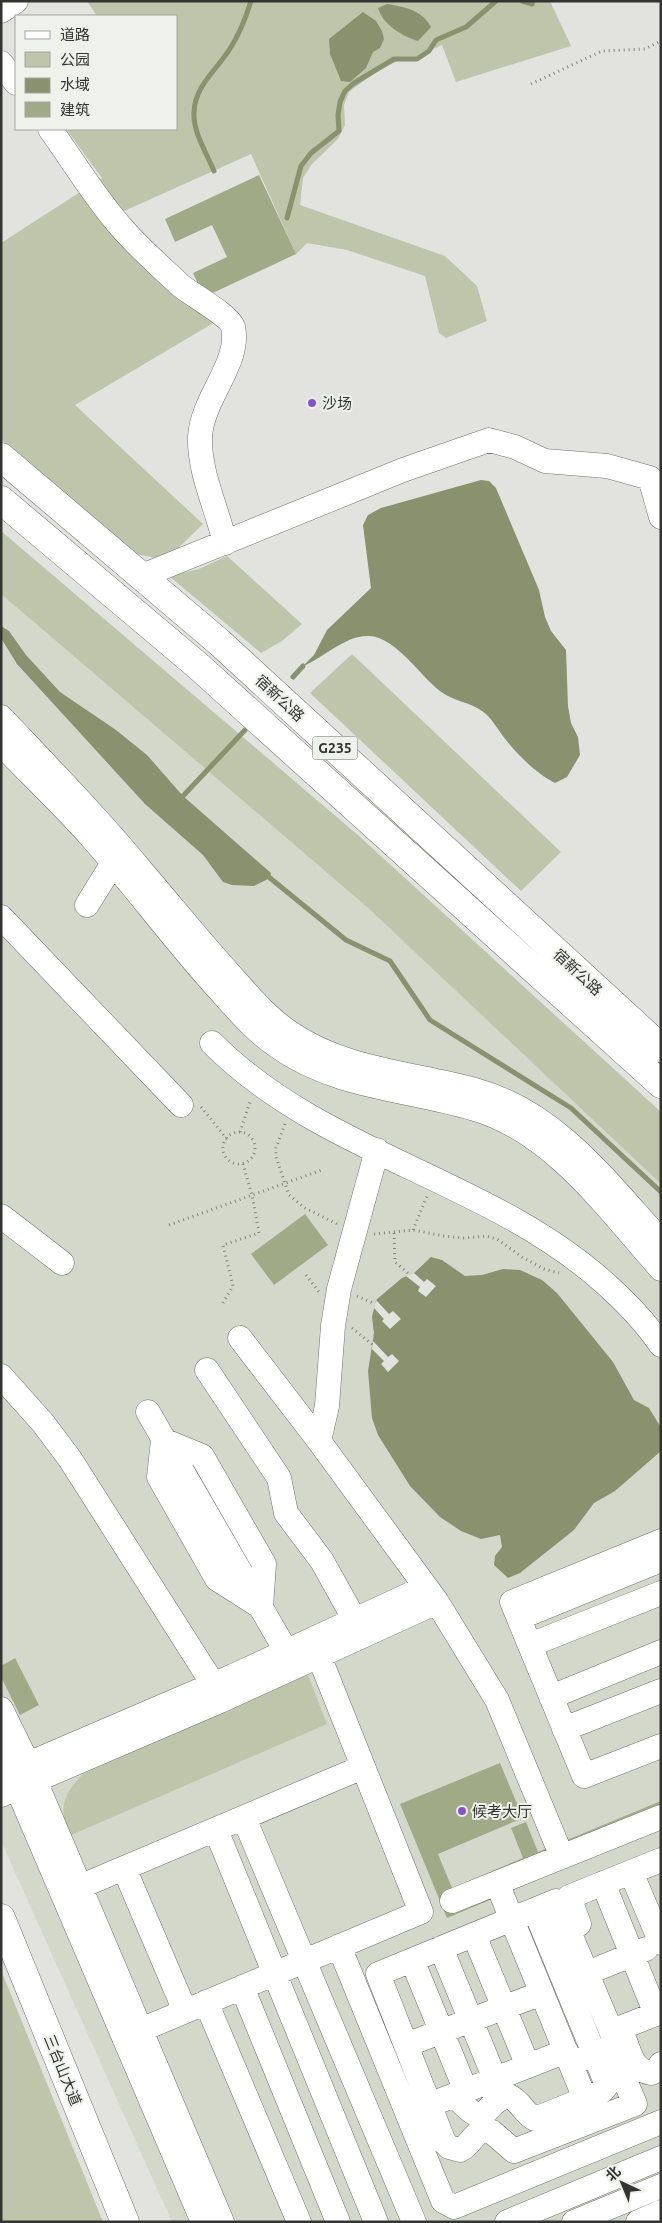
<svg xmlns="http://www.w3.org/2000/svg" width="662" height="2223" viewBox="0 0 662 2223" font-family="Ubuntu,'Noto Sans SC',sans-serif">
<rect width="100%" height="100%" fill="#e2e3de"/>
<!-- built -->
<path fill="#d4d8cb" d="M1,594L367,907L661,1184V2222H172L1,1841Z"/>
<!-- green -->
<path fill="#bec5aa" d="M87,1H550L571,46L456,82L442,45L411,59L400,60L380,69L349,92L344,105L345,125L338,139L312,164L303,178L300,205L445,256L477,286L487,321L446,338L439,333L425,276L347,250L307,243L296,254L251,154L122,212L192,286L232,312L75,405L203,524L174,552L156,558L136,554L1,439V243L102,178L66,129H176V16H97Z
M1,531L359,836L661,1112V1184L367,907L1,594Z
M227,556L302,624L282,641L261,653L169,576L199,569Z
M352,654L561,852L521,891L310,693Z
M307,1673L327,1724L69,1836C59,1808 62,1796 83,1774Z
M1,1970L103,2222H1Z"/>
<!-- water -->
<path fill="#89916e" d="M387,4C405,7 422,10 431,27L418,41C402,36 383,25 378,8Z
M363,12L376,21L382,31L384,39L380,48L373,52L366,68L350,82L341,81L330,54L329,39Z
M481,480L489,481L496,488L539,590L545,617L551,631L566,650L568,706L571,723L578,737L580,755L567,777L555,783C537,774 519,756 506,740C498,730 492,718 482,711C470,702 452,701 440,691C420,676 396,637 369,636C345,635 324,658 303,666L314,655L327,630L371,588L363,525L368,515L381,508Z
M1,626L9,631L26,655L60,692L116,730L147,755L183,796L271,873L270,878L254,886L232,885L223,882L203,855L145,804L17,664L1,638Z
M431,1257L442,1260L465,1276L482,1275L503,1269L520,1270L542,1280L557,1293L613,1362L634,1400L649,1408L660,1426L661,1451L615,1491L594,1503L574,1530L520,1573L508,1578L494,1565L495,1556L502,1547L500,1535L481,1539L461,1531L440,1517L410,1486L378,1435L372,1418L368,1371L374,1333L372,1317L376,1300L402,1278L414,1273Z"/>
<!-- pier -->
<path fill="#e2e3de" d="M414,1273L424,1282L427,1279L436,1286L426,1297L418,1291L420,1287L406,1276Z
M376,1300L389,1314L393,1311L401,1319L390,1329L382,1321L384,1319L374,1308Z
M373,1341L388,1357L392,1354L399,1361L388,1372L381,1364L384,1361L372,1349Z"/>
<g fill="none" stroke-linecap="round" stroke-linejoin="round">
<!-- stream -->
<path stroke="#89916e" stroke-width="5" d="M522,1L532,4L533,1
M214,171C207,154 193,132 194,113C194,86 218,69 231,47C240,33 246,17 251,1
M287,218L301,166L311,153L339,131L338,115L340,102L345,91L354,83L394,59H417L429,51L436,40L466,27L496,1
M293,677L303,666
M183,796L245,730
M270,878L346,940L390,961L430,1020L571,1108L661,1192"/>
</g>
<!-- building -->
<path fill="#a1aa86" d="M259,175L296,254L204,297L193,273L227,257L212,225L175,242L165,219Z
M305,1214L328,1245L274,1285L251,1254Z
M15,1658L39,1705L20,1715L1,1677V1666Z
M500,1763L523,1818L438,1854L452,1888L523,1858L511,1828L526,1822L538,1852L661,1801V1828L447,1918L400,1804Z"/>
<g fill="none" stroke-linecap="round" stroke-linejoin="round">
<!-- minor casing -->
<g stroke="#71726d" stroke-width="25">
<path id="minor" d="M1,11L16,1
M1,63L16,83
M50,129C73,161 95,198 121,227C139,248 160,266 180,285C192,295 230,316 233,327C241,363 202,398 200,437C199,473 217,508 225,543
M142,576L403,470L489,440L515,447L545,461L607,466L650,478L661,517
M1,717C50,769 100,820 145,875C175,910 204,946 236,981C252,999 268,1018 289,1032C343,1070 413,1073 475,1090C556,1112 607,1182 661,1241
M1,744C31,775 63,805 92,838C136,888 175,942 221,992C238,1011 255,1031 277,1046C335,1088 409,1089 475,1109C554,1132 608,1210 661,1269
M87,905L113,863L124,854
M1,917L181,1105
M212,1043C323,1155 493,1180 608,1286C628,1304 646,1323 661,1345
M1,1216L62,1263
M240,1338L319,1441L437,1602L497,1700L562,1857
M207,1370L279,1478L286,1513L322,1561L362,1633
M1,1376L43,1423L70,1459L213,1684L219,1699
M148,1412L286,1651L292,1665
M163,1440L202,1456L264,1564L261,1607L217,1579L159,1477Z
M319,1441L327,1406L333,1326L339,1289L377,1150
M661,1541L512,1602L584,1776L661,1746
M519,1618L661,1560
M530,1645L661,1593
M551,1697L661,1652
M1,1709L28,1764L222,2222
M564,1729L661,1691
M1,1750L203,2222
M14,1770L233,1676L426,1587
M1,1795L220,1701L437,1602
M244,1818L414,2222
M216,1830L376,2222
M124,1868L185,2011
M631,1872L661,1943
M603,1883L656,2014
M65,1893L363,1767
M452,1901L661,1817
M535,1910L607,2085L602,2091L585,2099
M579,1924L569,1897L661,1860
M474,1935L528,2066
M339,1946L443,2201L454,2207L661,2122
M441,1948L495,2079
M412,1960L466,2091
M597,1969L646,1949
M242,1987L338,2222
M206,2002L299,2222
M620,2028L661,2012
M124,2037L421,1912L319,1656
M625,2041C631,2056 633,2070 651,2073L657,2070L661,2064
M406,2045L542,1993
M571,2063L617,2045L556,1901L378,1974L444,2142L449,2147L460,2150C471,2145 473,2133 485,2129L492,2132L514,2151L635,2104L611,2048
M455,2095C489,2136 481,2101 509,2096C521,2101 524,2114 535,2119L585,2099L497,1883
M442,2100L566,2051
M507,2222L661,2158
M574,2222L661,2186
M638,2222L661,2212"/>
</g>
<!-- major casing -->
<g stroke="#71726d" stroke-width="29">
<path id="major" d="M1,1918L125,2222"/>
</g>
<!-- highway casing -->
<g stroke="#71726d" stroke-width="29">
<path id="highway" d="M1,457L219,642L661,1048
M1,500L197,665L661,1084"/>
</g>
<!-- path -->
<path stroke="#838480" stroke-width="3" stroke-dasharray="1 4" stroke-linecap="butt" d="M531,84L602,51L645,49L661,41
M201,1107L227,1139
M285,1124L276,1148V1157L289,1195L305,1208L337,1224
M240,1132L251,1099
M223 1148a16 16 0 1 1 32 0a16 16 0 1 1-32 0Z
M169,1225L322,1170
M413,1230L427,1196
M394,1233L395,1262L410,1275
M374,1234L413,1230L444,1236L464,1238L486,1236L497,1239L522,1257L544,1269L559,1273
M306,1275L319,1292
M357,1296L375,1304
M223,1303L233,1286L223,1245L259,1233L252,1195L243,1164
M352,1328L373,1345"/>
<!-- minor -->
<use href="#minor" stroke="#fff" stroke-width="24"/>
<!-- major -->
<use href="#major" stroke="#fff" stroke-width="28"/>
<!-- highway -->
<use href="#highway" stroke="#fff" stroke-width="28"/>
</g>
<!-- markers -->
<g fill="#8753cc" stroke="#eff1eb" stroke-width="2">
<circle cx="312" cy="403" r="5"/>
<circle cx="462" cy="1811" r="5"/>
</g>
<g text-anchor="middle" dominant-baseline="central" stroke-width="4" stroke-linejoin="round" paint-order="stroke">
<!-- shield labels -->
<rect fill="#eff1eb" stroke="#6b6d69" stroke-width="1" x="312.5" y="736.5" width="45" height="23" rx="4"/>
<g font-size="14" font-weight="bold" fill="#333431">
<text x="335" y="748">G235</text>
</g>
<!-- poi labels -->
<g font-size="15" fill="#333431" stroke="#eff1eb" text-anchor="start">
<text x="322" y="403">沙场</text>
<text x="472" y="1811">候考大厅</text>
</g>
<!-- street labels -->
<g font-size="15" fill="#333431" stroke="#eff1eb">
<text transform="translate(280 698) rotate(43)">宿新公路</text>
<text transform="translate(578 972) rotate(43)">宿新公路</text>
<text transform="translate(63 2070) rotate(68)">三台山大道</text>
</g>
</g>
<!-- border -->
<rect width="662" height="2223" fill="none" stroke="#333431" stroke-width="5"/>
<!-- legend -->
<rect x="15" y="15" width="162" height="115" fill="#eff1eb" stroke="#a4a5a1"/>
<rect x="25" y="31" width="25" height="8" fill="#ffffff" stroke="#a4a5a1"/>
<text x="60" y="40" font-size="15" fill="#333431">道路</text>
<rect x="25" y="52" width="25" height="15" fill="#bec5aa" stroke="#a4a5a1"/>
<text x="60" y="65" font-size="15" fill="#333431">公园</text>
<rect x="25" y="78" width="25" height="15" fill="#89916e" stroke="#a4a5a1"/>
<text x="60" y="90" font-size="15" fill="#333431">水域</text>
<rect x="25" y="102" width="25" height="15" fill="#a1aa86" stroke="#a4a5a1"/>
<text x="60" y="115" font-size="15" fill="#333431">建筑</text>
<!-- north arrow -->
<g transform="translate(622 2183) rotate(316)" stroke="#eff1eb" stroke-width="4" paint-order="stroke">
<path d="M0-4L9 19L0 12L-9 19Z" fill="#333431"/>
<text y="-8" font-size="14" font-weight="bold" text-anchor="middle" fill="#333431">北</text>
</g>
</svg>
